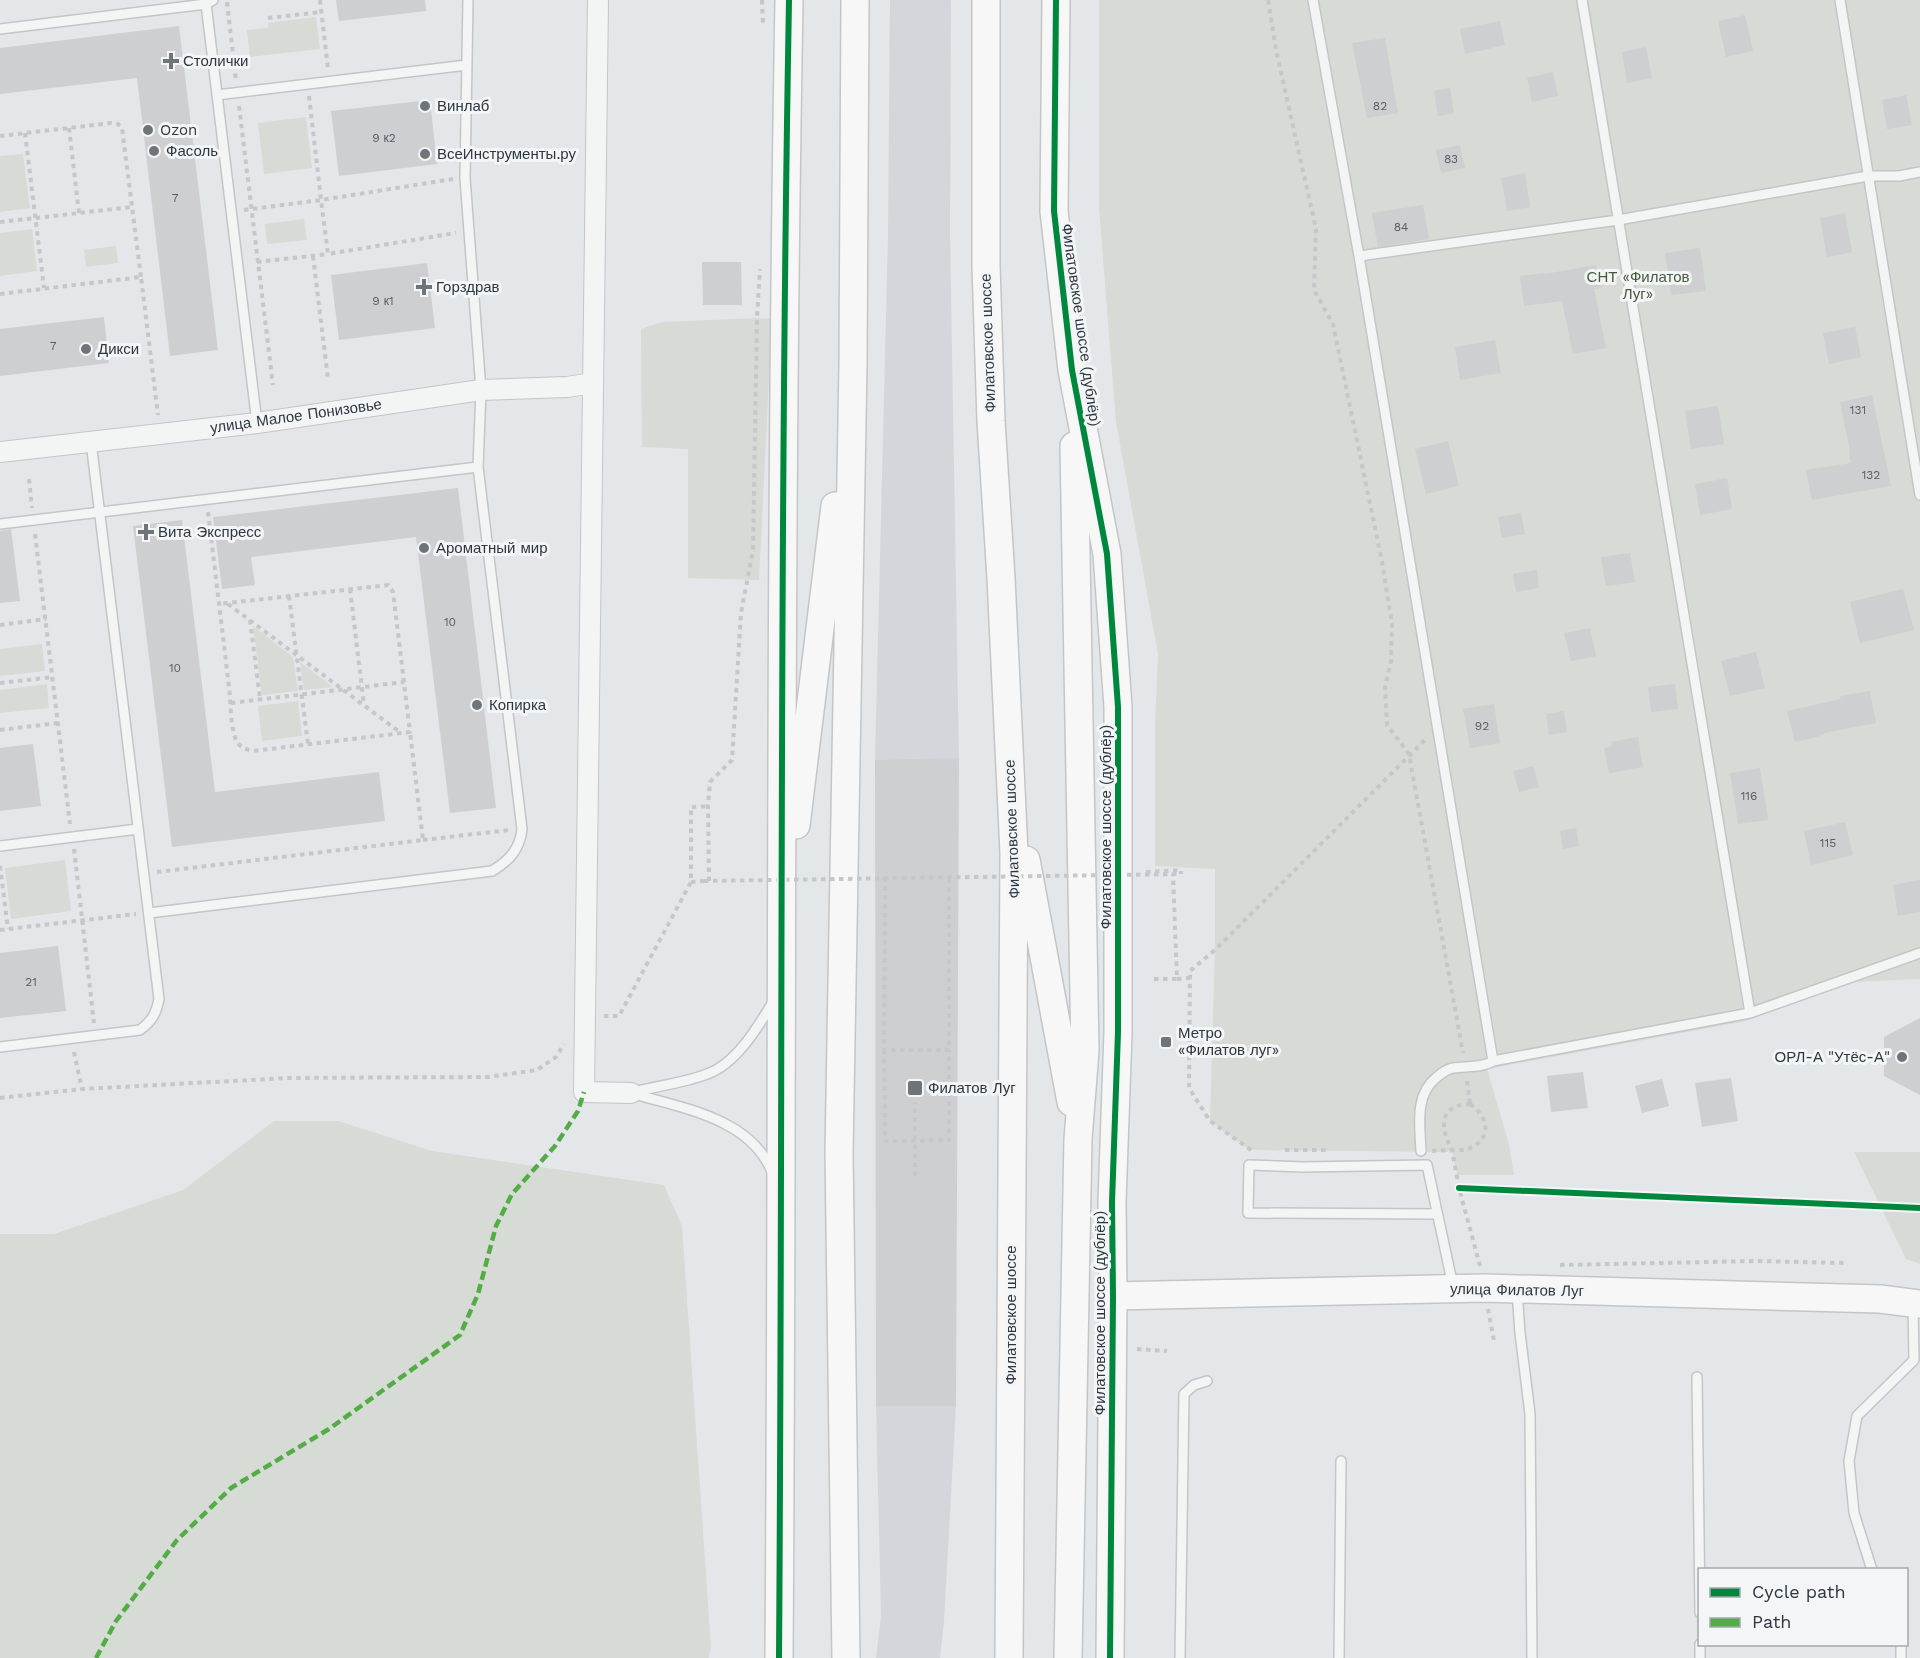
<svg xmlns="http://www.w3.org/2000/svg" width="1920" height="1658" viewBox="0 0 1920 1658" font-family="'Work Sans',sans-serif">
<rect width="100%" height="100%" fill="#e4e7e9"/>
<!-- built -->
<path fill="#d3d7db" d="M890,0H951L950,233L959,760H875L888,234Z
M876,1406H956L944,1621L940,1658H876L881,1616Z"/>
<!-- green -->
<path fill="#d6dbd5" d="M1099,0H1920V979L1851,982L1746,1021L1487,1069L1509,1144L1514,1175H1457L1452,1150L1447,1152L1250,1150L1210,1121L1215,950V869L1155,866V726L1158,654L1116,422L1099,208Z
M316,17L320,49L250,57L247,30L268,28V23Z
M306,117L312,168L264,174L258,123Z
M23,154L30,208L0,212V156Z
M304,219L307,240L267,244L265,224Z
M32,229L37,271L0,276V233Z
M116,246L118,263L86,267L84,250Z
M757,318L772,319L759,580L688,578V449L642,447L641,329L662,322Z
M253,626L293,657L298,691L262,695Z
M42,644L45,671L0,676V649Z
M300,662L333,687L304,690Z
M47,684L49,708L0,713V690Z
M298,701L302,736L262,741L258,706Z
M65,860L71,911L11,919L5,868Z
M274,1121H338L432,1151L664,1185L682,1226L711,1647L709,1658H0V1234H54L183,1190Z
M1854,1152H1920V1264L1906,1259Z"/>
<!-- building -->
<path fill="#cdcfd1" d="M336,0H425L426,11L339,21Z
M1745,15L1753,51L1726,57L1718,21Z
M1500,21L1505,45L1465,54L1460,29Z
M179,26L218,350L170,356L137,78L0,94V48Z
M1385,38L1398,113L1367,118L1352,43Z
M1646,47L1652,78L1627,83L1622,52Z
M1553,72L1558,96L1532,102L1527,78Z
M1450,88L1454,113L1438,116L1434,91Z
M1906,95L1912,125L1887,129L1882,100Z
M430,100L437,164L339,176L331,111Z
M1460,145L1465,168L1441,173L1436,150Z
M1525,173L1530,207L1507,211L1501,178Z
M1423,205L1429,239L1378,247L1372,213Z
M1845,213L1852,252L1827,257L1820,218Z
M1700,248L1706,291L1671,295L1665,253Z
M702,262H741L742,305H703Z
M427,263L435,328L339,340L331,275Z
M1596,265L1601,288L1594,289L1606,348L1573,354L1562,301L1524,306L1520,276L1545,273V274Z
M104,317L109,363L0,376V329Z
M1855,327L1861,357L1829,364L1823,333Z
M1495,340L1501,373L1460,380L1455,347Z
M1872,395L1891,486L1812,500L1806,470L1851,463L1849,451H1850L1840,402Z
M1718,406L1724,444L1691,449L1685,411Z
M1448,441L1459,486L1426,494L1415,449Z
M1727,478L1732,509L1700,515L1695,484Z
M458,488L496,808L450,813L416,537L251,557L255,585L222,589L213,517Z
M1521,513L1525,534L1502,538L1498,517Z
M182,520L215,792L379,772L385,821L172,847L133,526Z
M11,529L20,601L0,603V531Z
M1630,553L1635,582L1606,586L1601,557Z
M1537,570L1539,588L1516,592L1513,574Z
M1903,589L1914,630L1860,643L1850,602Z
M1590,628L1596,656L1571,661L1564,633Z
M1756,652L1765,688L1730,696L1721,661Z
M1675,684L1678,709L1651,712L1648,687Z
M1870,691L1876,723L1824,733V735L1795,742L1787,711L1841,699L1840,696Z
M1494,704L1500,743L1470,748L1463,709Z
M1564,711L1567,732L1549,735L1546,714Z
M1638,737L1643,767L1609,773L1604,748L1612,746L1611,742Z
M33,744L41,806L0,811V748Z
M959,758L956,1406H876L875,760Z
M1533,766L1539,787L1519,792L1513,771Z
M1760,768L1768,820L1738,824L1730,773Z
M1845,822L1853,855L1811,865L1804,831Z
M1576,828L1579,846L1563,849L1560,831Z
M1920,880V912L1898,916L1893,885Z
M58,946L66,1011L0,1018V953Z
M1920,1018V1095L1884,1076V1037Z
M1583,1072L1588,1108L1551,1112L1547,1076Z
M1731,1078L1738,1121L1702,1127L1695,1083Z
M1662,1079L1669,1106L1642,1113L1635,1086Z"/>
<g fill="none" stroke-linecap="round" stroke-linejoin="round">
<!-- lane casing -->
<g stroke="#c3c5c7" stroke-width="12">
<path id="lane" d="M1313,0L1359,256L1493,1061L1750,1013L1920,953
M1582,0L1750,1013
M1840,0L1920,495
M206,4L257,423
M0,29L206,4L213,0
M217,95L467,65
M1359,256L1618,220L1868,176H1899L1920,172
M0,524L478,467
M0,846L138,829
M149,913L492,871C509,861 520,849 522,829L478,467L481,390L465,178L468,0
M0,1047L140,1030C152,1021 156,1014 159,999L91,442
M633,1092C657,1086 684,1083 707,1074C736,1064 758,1027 773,1002
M631,1093C681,1108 751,1118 772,1172
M1421,1151C1420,1126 1414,1095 1437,1077C1442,1073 1446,1069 1453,1068C1466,1066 1482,1068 1493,1061
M1437,1214L1248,1213L1249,1165L1303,1167L1427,1165L1453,1286
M1517,1291L1520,1333L1530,1414L1532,1658
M1697,1377L1700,1613
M1872,1570L1854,1513L1849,1461L1857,1416L1914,1360L1913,1305
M1700,1644V1658
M1901,1644V1658
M1180,1658L1184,1394L1194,1385L1207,1381
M1339,1658L1341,1461"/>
</g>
<!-- street casing -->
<g stroke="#c3c5c7" stroke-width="22">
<path id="street" d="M598,0L584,1092L631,1093
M0,452L257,423L481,390L567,387L593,383"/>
</g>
<!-- secondary casing -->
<g stroke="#c3c5c7" stroke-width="30">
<path id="secondary" d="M986,0V266L991,421L1001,578L1014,853L1009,1658
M1056,0L1054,211L1072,370L1107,554L1118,707V1032L1112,1202L1113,1296L1110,1658
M796,825L835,506
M1026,860L1071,1102
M1113,1296L1484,1288L1880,1299L1920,1304
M779,1658C783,1105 779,553 789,0
M846,1658L839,1153L853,364L855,0
M1068,1658L1078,1139L1085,1051L1074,446"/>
</g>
<!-- path -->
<path stroke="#c5c8c9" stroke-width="4" stroke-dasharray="4.5 4.5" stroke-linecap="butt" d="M320,0L328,69
M762,0L763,24
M1268,0L1276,50L1316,229L1314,290L1333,324L1382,562L1392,624L1391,661L1385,687L1387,725L1409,754L1463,1053
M227,2L236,81
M268,18L321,12
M309,96L321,200L453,179
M239,106L273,385
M69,128L79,213
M25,133L44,288
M0,136L111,123L118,124L122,128L141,277
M244,210L321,200L328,254L456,233
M0,222L132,207
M313,256L328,379
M257,262L328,254
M0,294L141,277L158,415
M29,479L32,508
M208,512C215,570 222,629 229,687C231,701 230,729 237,742C241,748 246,749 253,751L410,732L393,592L388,585L219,604
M35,534L70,824
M350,589L364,705
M289,596L308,744
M228,604L401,733
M250,620L260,699
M0,625L46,619
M0,683L53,677
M231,703L404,682
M0,730L58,723
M423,840L509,830
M74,849L94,1023
M0,866L8,929
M157,872L423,840L410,732
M1146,872L1181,870V874
M709,881L708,806L710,782L732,760L741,613L753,550L757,318L760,269
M691,882L704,881
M0,930L136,914
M1154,979H1177L1173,874
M1177,979L1190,978
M604,1016H619L691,882V807L708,806
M74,1052L82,1089
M1467,1081L1470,1104
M0,1098L82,1089L288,1078L488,1077L537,1070L556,1057L564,1044
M1470,1104C1498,1124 1485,1153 1452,1150C1440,1128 1438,1105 1470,1104Z
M1251,1150L1210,1121L1189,1088L1190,971L1215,950L1425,740
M1285,1150H1326
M1432,1151L1452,1150L1459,1188L1480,1266
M915,1176V1103
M1560,1265L1756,1261L1845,1263
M1488,1309L1494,1341
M1137,1349L1167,1351"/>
<!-- lane -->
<use href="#lane" stroke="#f3f5f5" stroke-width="9"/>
<!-- street -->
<use href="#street" stroke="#f3f5f5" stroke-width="20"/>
<!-- secondary -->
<use href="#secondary" stroke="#f7f7f7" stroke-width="27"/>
<!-- path-bridge -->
<path stroke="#c5c8c9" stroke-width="4" stroke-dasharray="4.5 4.5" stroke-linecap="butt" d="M885,877L884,1050H949V876
M704,881L1181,874
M884,1050L885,1141L949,1140V1050"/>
<!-- quiet -->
<path stroke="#54ac46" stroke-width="4.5" stroke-dasharray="9 4.5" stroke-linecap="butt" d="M96,1658L116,1621L177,1540L231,1488L329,1429L460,1335L478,1294L496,1226L512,1194L555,1146L578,1111L584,1092"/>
<!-- cycleway casing -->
<g stroke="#f3f5f7" stroke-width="10">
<path id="cycleway" d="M1056,0L1054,211L1072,370L1107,554L1118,707V1032L1112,1202L1113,1296L1110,1658
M1459,1188L1920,1208
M779,1658C783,1105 779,553 789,0"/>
</g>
<!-- cycleway -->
<use href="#cycleway" stroke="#00873e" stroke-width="6"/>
</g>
<!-- markers -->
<g fill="#6d757b" stroke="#f3f5f7" stroke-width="2">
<path d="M168 52h6v6h6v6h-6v6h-6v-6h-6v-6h6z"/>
<circle cx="425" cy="106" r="6"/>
<circle cx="148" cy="130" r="6"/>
<circle cx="154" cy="151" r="6"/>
<circle cx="425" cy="154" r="6"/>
<path d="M421 278h6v6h6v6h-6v6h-6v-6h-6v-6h6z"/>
<circle cx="86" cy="349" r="6"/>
<path d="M143 523h6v6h6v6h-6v6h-6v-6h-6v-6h6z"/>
<circle cx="424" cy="548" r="6"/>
<circle cx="477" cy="705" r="6"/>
<rect x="1160" y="1036" width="12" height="12" rx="3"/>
<circle cx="1902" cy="1057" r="6"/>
<rect x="907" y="1080" width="16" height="16" rx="3"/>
</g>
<g text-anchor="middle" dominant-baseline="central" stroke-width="6" stroke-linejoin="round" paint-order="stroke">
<!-- number labels -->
<g font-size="12" fill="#565e65">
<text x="1380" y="106">82</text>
<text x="384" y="138">9 к2</text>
<text x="1451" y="159">83</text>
<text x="175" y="198">7</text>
<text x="1401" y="227">84</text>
<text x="383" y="301">9 к1</text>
<text x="53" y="346">7</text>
<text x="1858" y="410">131</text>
<text x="1871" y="475">132</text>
<text x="450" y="622">10</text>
<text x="175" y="668">10</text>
<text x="1482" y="726">92</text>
<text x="1749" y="796">116</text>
<text x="1828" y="843">115</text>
<text x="31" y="982">21</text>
</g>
<!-- poi labels -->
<g font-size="15" fill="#2d3740" stroke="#f3f5f7" text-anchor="start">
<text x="183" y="61">Столички</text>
<text x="437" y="106">Винлаб</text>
<text x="160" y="130">Ozon</text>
<text x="166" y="151">Фасоль</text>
<text x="437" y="154">ВсеИнструменты.ру</text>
<text x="436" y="287">Горздрав</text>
<text x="98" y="349">Дикси</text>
<text x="158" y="532">Вита Экспресс</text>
<text x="436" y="548">Ароматный мир</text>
<text x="489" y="705">Копирка</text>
<text x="1178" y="1033">Метро<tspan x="1178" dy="17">«Филатов луг»</tspan></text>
<text x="1890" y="1057" text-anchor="end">ОРЛ-А "Утёс-А"</text>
<text x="928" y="1088">Филатов Луг</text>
</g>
<!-- park labels -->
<g font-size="15" fill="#475a3c" stroke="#f3f5f7">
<text x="1638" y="277">СНТ «Филатов<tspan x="1638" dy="17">Луг»</tspan></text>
</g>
<!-- street labels -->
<g font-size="15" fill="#2d3740" stroke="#f3f5f7">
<text transform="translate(1081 325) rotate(82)">Филатовское шоссе (дублёр)</text>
<text transform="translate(988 343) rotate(-92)">Филатовское шоссе</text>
<text transform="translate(296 416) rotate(-8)">улица Малое Понизовье</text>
<text transform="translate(1106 827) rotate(-90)">Филатовское шоссе (дублёр)</text>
<text transform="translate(1012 829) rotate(-92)">Филатовское шоссе</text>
<text transform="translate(1517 1290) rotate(1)">улица Филатов Луг</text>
<text transform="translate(1100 1313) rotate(-90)">Филатовское шоссе (дублёр)</text>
<text transform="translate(1011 1315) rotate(-90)">Филатовское шоссе</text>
</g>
</g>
<!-- legend -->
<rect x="1698" y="1568" width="210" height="78" fill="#f3f5f7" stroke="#a4a9ae" stroke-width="1.5"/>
<rect x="1710" y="1588" width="30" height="9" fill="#00873e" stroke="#a4a9ae" stroke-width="1.5"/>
<text x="1752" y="1598" font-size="18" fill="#2d3740">Cycle path</text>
<rect x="1710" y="1618" width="30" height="9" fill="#54ac46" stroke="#a4a9ae" stroke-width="1.5"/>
<text x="1752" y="1628" font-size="18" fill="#2d3740">Path</text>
</svg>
